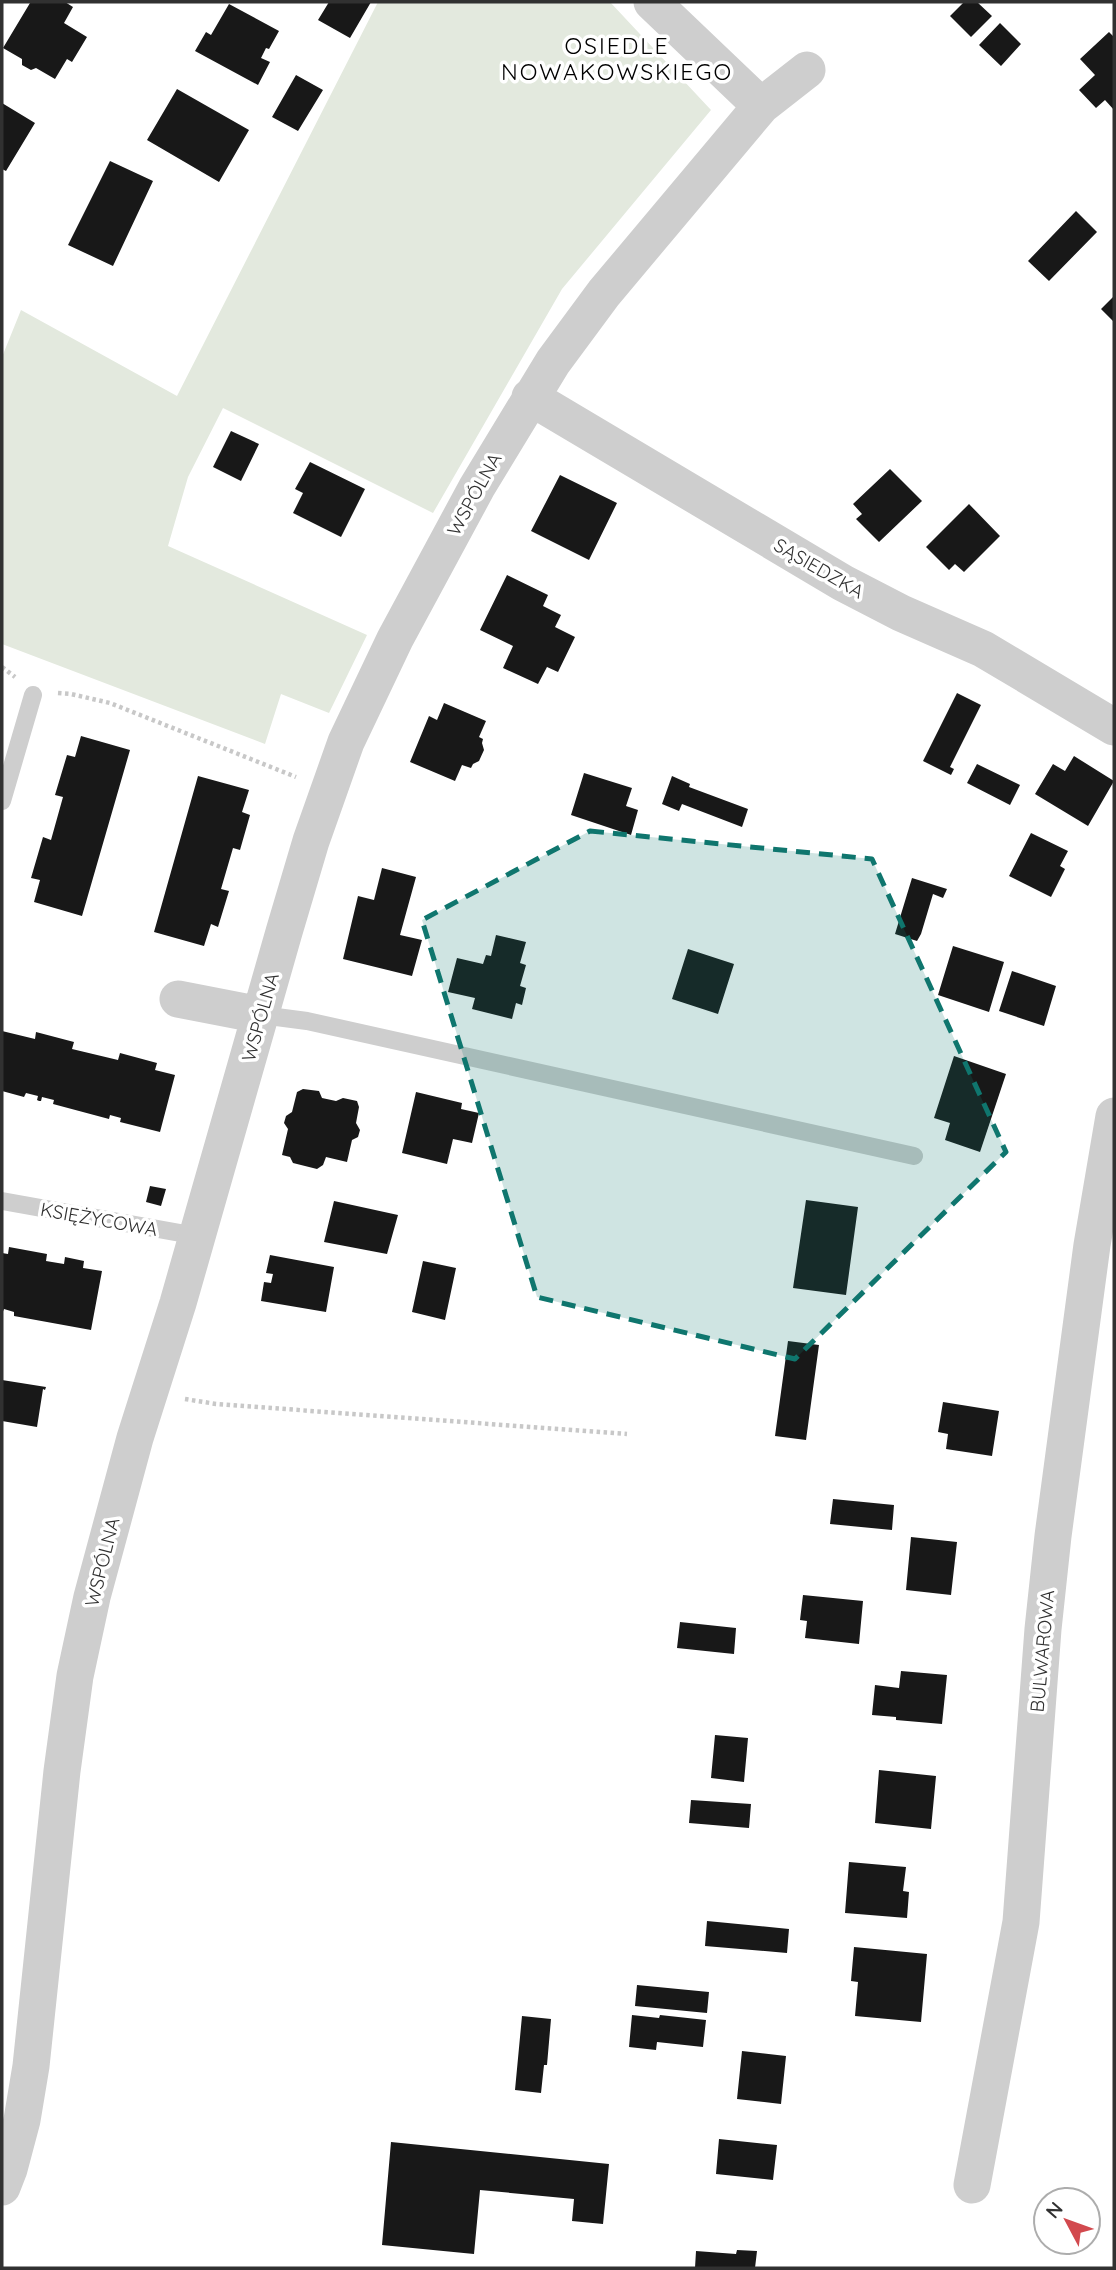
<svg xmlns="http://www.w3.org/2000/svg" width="1116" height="2270" viewBox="0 0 1116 2270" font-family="Quicksand,sans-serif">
<rect width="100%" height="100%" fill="#fff"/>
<!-- green -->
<path fill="#e3e9de" d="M378,2H610L711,110L562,289L433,513L223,408L188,477L168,546L367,635L329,713L281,694L265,744L2,644V357L21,310L177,396Z"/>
<!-- building -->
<path fill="#181818" d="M33,2H65L73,7L64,23L87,37L72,62L67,59L55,79L36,68L31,70L22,65V59L3,48L30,3Z
M329,2H371L350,38L318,20Z
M964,2H977L992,16L971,37L950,16Z
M229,4L279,31L269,49L266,48L261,58L270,62L258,85L195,51L206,32L211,35Z
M1000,23L1021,44L1001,66L979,45Z
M1109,32L1114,37V110L1105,100L1096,108L1079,90L1095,75L1080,59Z
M296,75L323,90L298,131L272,117Z
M177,89L249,130L219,182L147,140Z
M2,103L35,123L6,171L2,169Z
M110,161L153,181L113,266L68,245Z
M1076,211L1097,232L1049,281L1028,261Z
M1114,296V322L1101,309Z
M231,431L259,444L241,481L213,467Z
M310,462L365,489L341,537L293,513L303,493L295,489Z
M890,469L922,501L879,542L856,519L862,514L853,504Z
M560,475L617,503L589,560L531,531Z
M969,504L1000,536L964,572L955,564L949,570L926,547Z
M507,575L548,595L543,606L561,615L555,627L575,637L558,672L547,667L538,684L503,668L513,646L480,630Z
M957,693L981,705L950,767L954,769L951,775L923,761Z
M444,703L486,721L479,737L483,739L482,743L484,750L479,761L473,764L471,768L462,765L455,781L410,762L429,716L437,720Z
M81,736L130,750L82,916L34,902L40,880L31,878L43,837L51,840L63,797L55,795L67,755L75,757Z
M1074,756L1114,781L1088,826L1035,794L1053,764L1065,771Z
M977,764L1020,785L1010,805L967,783Z
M584,773L632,788L626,806L638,810L631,835L571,815Z
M198,776L249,790L242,812L250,815L240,850L233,848L221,889L229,891L218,927L211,924L204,946L154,932Z
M672,776L690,784L689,787L748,809L742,827L682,804L679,811L662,804Z
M1031,833L1068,851L1060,866L1065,869L1051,897L1009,876Z
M382,868L416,877L400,935L422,940L412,976L343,959L358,896L374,900Z
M912,878L947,889L943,898L933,894L921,934L917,941L895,934Z
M496,935L526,942L520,963L526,965L520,986L526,988L522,1005L516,1003L512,1019L472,1009L475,998L448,992L457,958L483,964L486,955L491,956Z
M953,946L1004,962L989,1012L938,995Z
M688,949L734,964L718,1014L672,999Z
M1012,971L1056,986L1044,1026L999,1011Z
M2,1031L35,1039L36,1032L74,1042L72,1049L118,1060L120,1053L157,1063L155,1070L175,1075L160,1132L120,1122L121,1118L110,1115L109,1119L53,1104L54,1100L42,1097L41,1101H39L37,1100L38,1096L26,1093L24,1097L2,1091Z
M954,1056L1006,1074L980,1152L945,1140L950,1123L934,1118Z
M303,1089L319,1091L322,1098L336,1101L343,1098L357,1101L359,1107L356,1123L360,1130L358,1137L352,1140L347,1162L326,1157L323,1165L317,1169L293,1163L290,1157L282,1155L288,1129L284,1123L286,1116L292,1112L297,1092Z
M416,1092L462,1103L461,1109L479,1113L472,1143L453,1139L447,1164L402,1153Z
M150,1186L166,1189L161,1206L146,1202Z
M806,1200L858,1207L846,1295L793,1288Z
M334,1201L398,1215L387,1254L324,1242Z
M9,1247L47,1254L46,1261L64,1264L65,1257L84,1261L83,1268L102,1271L91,1330L14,1316V1312L4,1309L2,1314V1253L8,1254Z
M270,1255L334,1267L326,1312L261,1301L264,1282L271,1283L273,1274L266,1273Z
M423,1261L456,1268L445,1320L412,1312Z
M788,1341L819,1345L806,1440L775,1436Z
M2,1380L46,1387L45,1390L43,1389L37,1427L2,1421Z
M943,1402L999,1411L992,1456L946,1449L948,1434L938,1432Z
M833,1499L894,1505L892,1530L830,1524Z
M911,1537L957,1542L951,1595L906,1590Z
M803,1595L863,1601L859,1644L805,1638L807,1621L800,1620Z
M680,1622L736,1628L734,1654L677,1648Z
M901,1671L947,1675L942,1724L896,1720V1717L872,1715L875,1685L899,1688Z
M715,1735L748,1738L744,1782L711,1778Z
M879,1770L936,1776L931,1829L875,1823Z
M691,1800L751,1804L749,1828L689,1823Z
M849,1862L906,1867L903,1891L909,1892L907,1918L845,1913Z
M707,1921L789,1929L787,1953L705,1946Z
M854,1947L927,1954L921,2022L855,2016L858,1982L851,1981Z
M637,1985L709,1992L707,2013L635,2006Z
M632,2015L659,2018L660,2015L706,2020L703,2047L657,2042L656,2050L629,2047Z
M522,2016L551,2019L547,2065H544L541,2093L515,2090Z
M742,2051L786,2056L781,2104L737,2099Z
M719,2139L777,2145L773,2180L716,2174Z
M391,2142L609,2164L603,2224L572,2221L574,2199L480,2190L474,2254L382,2245Z
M737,2250L757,2251L755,2268H695L696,2251L736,2254Z"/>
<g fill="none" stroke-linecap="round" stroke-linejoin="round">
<!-- path -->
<path stroke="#c8c8c8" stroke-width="4.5" stroke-dasharray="3.5 3.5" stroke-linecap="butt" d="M2,667L15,677
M58,693L71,694L110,703L296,777
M185,1399L216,1404L627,1434"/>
<!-- lane -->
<path stroke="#cecece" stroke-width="18" d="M2,801L33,695
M261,1015L307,1021L914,1156
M2,1201L197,1236"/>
<!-- street -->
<path stroke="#cecece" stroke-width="37" d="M761,106L807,70
M530,397L843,583L901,613L983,649L1114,727
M178,999L261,1015
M972,2185L1021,1922L1043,1629L1053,1536L1092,1245L1114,1116
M2,2187L9,2169L22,2120L31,2066L62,1771L75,1676L92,1597L135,1438L178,1303L284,932L311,841L346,742L395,639L477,487L553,362L604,293L761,106L652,2"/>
</g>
<!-- marked area -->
<path fill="#0f766e" fill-opacity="0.2" stroke="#0f766e" stroke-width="5" stroke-dasharray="14 9" stroke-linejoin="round" d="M590,831L872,859L1006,1152L795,1359L537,1297L422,920Z"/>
<g text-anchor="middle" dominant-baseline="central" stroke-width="7" stroke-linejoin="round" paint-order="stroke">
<!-- street labels -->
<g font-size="19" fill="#313131" stroke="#fff">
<text transform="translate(474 494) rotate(-61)">WSPÓLNA</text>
<text transform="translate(819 568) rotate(30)">SĄSIEDZKA</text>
<text transform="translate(260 1017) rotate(-74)">WSPÓLNA</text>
<text transform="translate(99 1219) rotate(10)">KSIĘŻYCOWA</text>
<text transform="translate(102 1562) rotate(-76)">WSPÓLNA</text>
<text transform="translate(1042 1651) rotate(-85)">BULWAROWA</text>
</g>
<!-- quarter labels -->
<g font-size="23" letter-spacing="2" fill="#000" stroke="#fff">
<text x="617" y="45">OSIEDLE<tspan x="617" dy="26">NOWAKOWSKIEGO</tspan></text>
</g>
</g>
<!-- border -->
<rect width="1116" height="2270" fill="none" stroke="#313131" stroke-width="7"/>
<!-- north arrow -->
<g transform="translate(1067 2221) rotate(311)"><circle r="33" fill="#ffffff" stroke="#adadad" stroke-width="2"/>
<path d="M0-5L12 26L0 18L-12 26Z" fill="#d2494e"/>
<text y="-10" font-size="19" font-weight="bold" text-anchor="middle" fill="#313131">N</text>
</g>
</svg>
